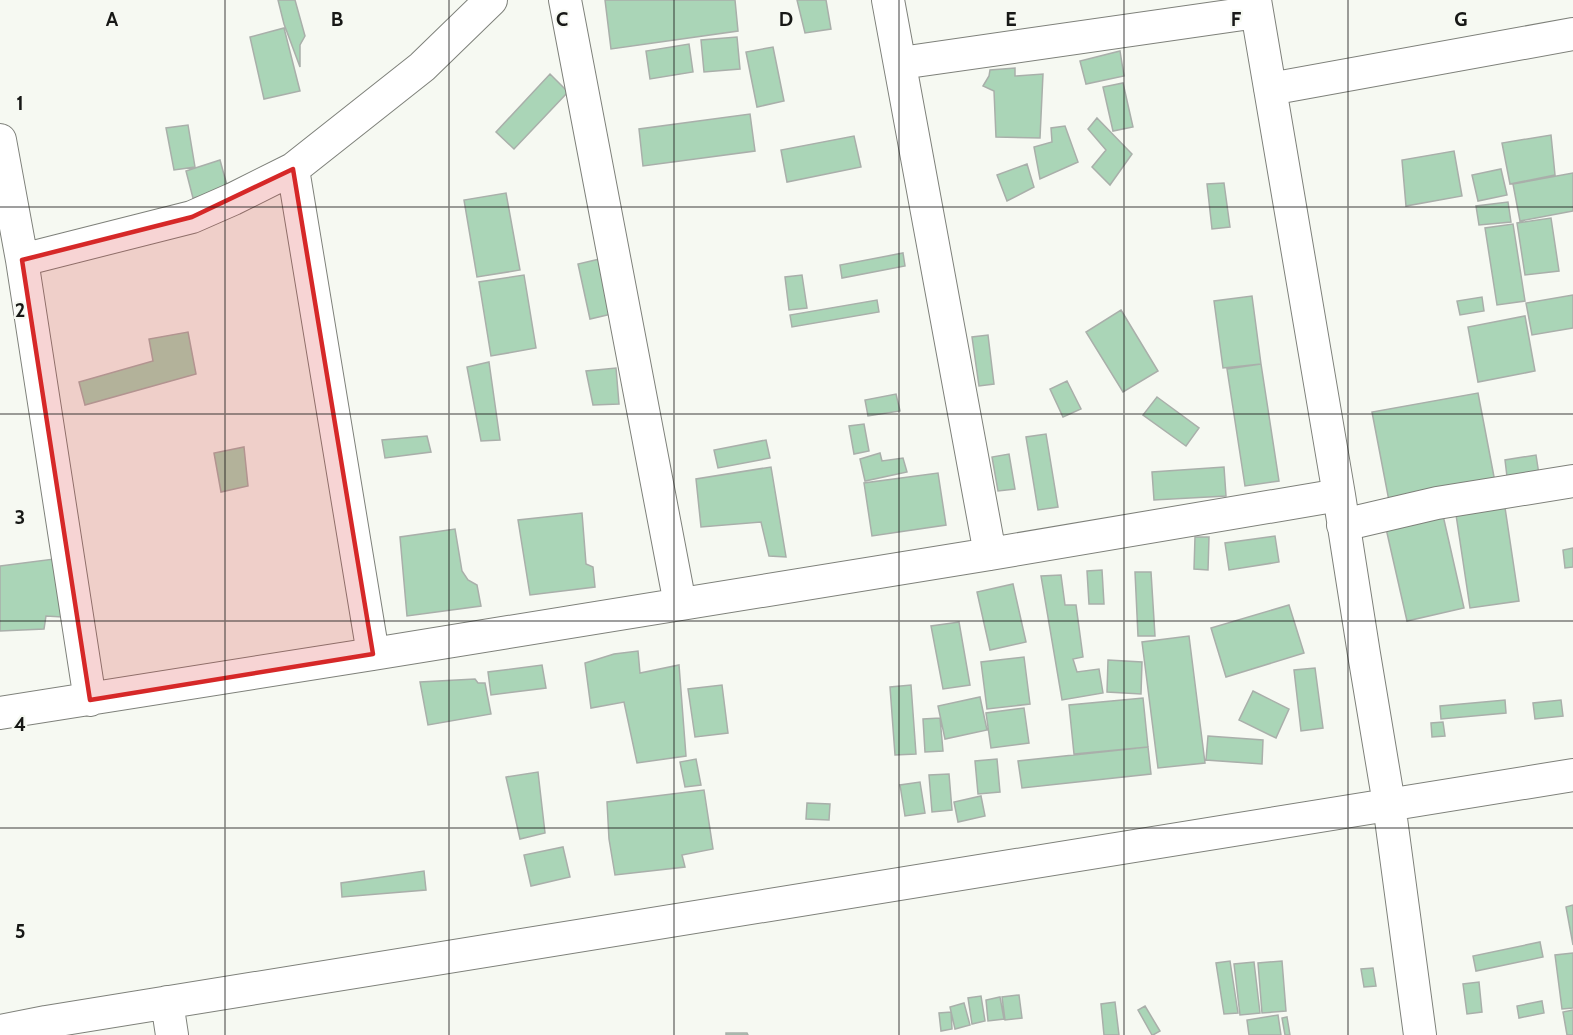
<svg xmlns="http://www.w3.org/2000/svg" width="1573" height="1035" viewBox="0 0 1573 1035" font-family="Cabin,sans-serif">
<rect width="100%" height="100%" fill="#f6f9f2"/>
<!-- building -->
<path fill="#aad5b7" stroke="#a9afaa" stroke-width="1.5" d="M278,0H295L305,36L300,45V67L284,24Z
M605,0H735L738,31L611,49Z
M797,0H826L831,29L805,33Z
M284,28L300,91L264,99L250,37Z
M737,37L740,69L704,72L701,40Z
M689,44L693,72L650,79L646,51Z
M773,47L784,101L757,107L746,52Z
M1120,51L1124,76L1086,84L1080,61Z
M1015,68V76L1043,74L1040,138L996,137L994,91L983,86L989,76L990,70Z
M550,74L568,92L514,149L496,132Z
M1123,83L1133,127L1113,131L1103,87Z
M750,114L755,151L643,166L639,129Z
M1097,118L1132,154L1110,185L1092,167L1106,150L1088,129Z
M188,125L195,167L174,170L166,128Z
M1065,126L1078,162L1040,179L1034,147L1052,142L1051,128Z
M1551,135L1555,175L1510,184L1502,143Z
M854,136L861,167L787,182L781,150Z
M1454,151L1462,196L1406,206L1402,160Z
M220,160L228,189L193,198L186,171Z
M1027,164L1034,187L1007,201L997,175Z
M1501,169L1507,195L1478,201L1472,175Z
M1573,173V211L1520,221L1513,184Z
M1224,183L1230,227L1212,229L1207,184Z
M506,193L520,270L477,277L464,200Z
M1508,202L1511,222L1479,225L1476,206Z
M1551,218L1559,271L1525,275L1517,223Z
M1513,224L1525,301L1497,305L1485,228Z
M903,253L905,266L842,278L840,265Z
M604,258L616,313L590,319L578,264Z
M524,275L536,348L491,356L479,282Z
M802,275L807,308L789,310L785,277Z
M1573,295V328L1532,335L1526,303Z
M1252,296L1261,364L1223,368L1214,301Z
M1482,297L1484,311L1460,315L1457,301Z
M877,300L879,312L792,327L790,315Z
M1121,310L1158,371L1123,392L1086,332Z
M1525,316L1535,371L1478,382L1468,327Z
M188,332L196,374L85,405L79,382L153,361L149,339Z
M988,335L994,384L979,386L972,337Z
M489,362L500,440L481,441L467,367Z
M1261,364L1279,481L1245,486L1227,369Z
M616,368L619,404L593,405L586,371Z
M1067,381L1081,409L1063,417L1050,389Z
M1478,393L1495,482L1389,501L1372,412Z
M896,394L900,411L868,416L865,400Z
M1157,397L1199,428L1186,446L1143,415Z
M864,424L869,451L854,454L849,426Z
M1046,434L1058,507L1038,510L1026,437Z
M427,436L431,452L385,458L382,440Z
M766,440L770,458L718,468L714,450Z
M244,447L248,486L221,492L214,453Z
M880,453L882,461L903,458L907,472L865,481L860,459Z
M1009,454L1015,489L998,491L992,457Z
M1536,455L1540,481L1508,485L1505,460Z
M771,467L786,557L769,556L761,522L701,527L696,479Z
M1224,467L1226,496L1154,500L1152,472Z
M938,473L946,525L872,536L864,483Z
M1504,501L1519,601L1470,608L1455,508Z
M1442,511L1464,608L1407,621L1385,524Z
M582,513L586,564L593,567L595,587L530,595L518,520Z
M455,529L462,571L468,580L477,585L481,606L407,616L400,537Z
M1275,536L1279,562L1229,570L1225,543Z
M1195,537H1209L1208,570L1194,569Z
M1573,548V567L1565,568L1563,550Z
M54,559L56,583L62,617L46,616L44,629L0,631V566Z
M1102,570L1104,604H1089L1087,571Z
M1135,572H1151L1155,636H1138Z
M1061,575L1065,605H1076L1083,657L1073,659L1077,672L1099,669L1103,693L1062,700L1041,576Z
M1013,584L1026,642L990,650L977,592Z
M1289,605L1304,653L1226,677L1211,628Z
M959,622L970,685L943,689L931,626Z
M1189,636L1205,763L1158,768L1142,642Z
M638,651L640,673L679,665L686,756L637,763L624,702L591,708L585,663L614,654Z
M1024,657L1030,704L987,709L981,662Z
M1108,660L1142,662L1141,694L1107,692Z
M542,665L546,688L491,695L488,672Z
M1315,668L1323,728L1301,731L1294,670Z
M475,679L478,683H485L491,714L428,725L420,682Z
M722,685L728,733L695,737L688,689Z
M911,685L916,754L895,755L890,687Z
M1253,691L1289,709L1276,738L1239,720Z
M980,697L987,730L945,739L938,706Z
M1143,698L1148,747L1074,754L1069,705Z
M1505,700L1506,713L1441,719L1440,706Z
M1561,700L1563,716L1535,719L1533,703Z
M1024,708L1029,743L991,748L986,713Z
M940,718L943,751L925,752L923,719Z
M1443,722L1445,736L1432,737L1431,723Z
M1208,736L1263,740L1262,764L1206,760Z
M1148,747L1151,774L1022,788L1018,761Z
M696,759L701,785L685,787L680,762Z
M997,759L1000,792L978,794L975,761Z
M538,772L545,833L520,839L506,777Z
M949,774L952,810L932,812L929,775Z
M920,782L925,813L905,816L900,785Z
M704,790L713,849L682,855L685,867L615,875L609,839L607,802Z
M981,796L985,816L958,822L954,802Z
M807,803L830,804L829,820L806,819Z
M563,847L570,877L531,886L524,855Z
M424,871L426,890L342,897L341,883Z
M1573,905V945L1566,907Z
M1540,942L1543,957L1476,971L1473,956Z
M1573,953V1008L1562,1009L1555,955Z
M1230,961L1238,1013L1224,1014L1216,963Z
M1282,961L1286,1011L1262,1013L1258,963Z
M1254,962L1260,1013L1240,1015L1234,964Z
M1373,968L1376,986L1364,987L1361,969Z
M1479,982L1482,1012L1467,1014L1463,984Z
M1019,995L1022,1018L1005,1020L1002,997Z
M981,996L985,1021L972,1024L968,998Z
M1000,997L1004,1019L988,1021L986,1000Z
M1542,1001L1544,1013L1519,1018L1517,1006Z
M1115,1002L1119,1035H1104L1101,1004Z
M964,1003L970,1025L955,1029L950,1007Z
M1145,1006L1160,1031L1153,1035H1152L1138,1010Z
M1573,1010V1035H1567L1563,1012Z
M951,1012L952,1029L941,1031L939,1013Z
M1278,1015L1281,1035H1249L1247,1020Z
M1287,1017L1290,1035H1285L1282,1018Z
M726,1033H747L748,1035H726Z"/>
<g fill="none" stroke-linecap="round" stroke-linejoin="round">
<!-- minor casing -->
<g stroke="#7e807a" stroke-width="34">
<path id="minor" d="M565,0L680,604
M888,0L990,554
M1255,0L1339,495L1364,654L1389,804L1420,1035
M901,63L1257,12
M1270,89L1573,34
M0,140L22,260L90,700
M293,169L373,654
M22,260L192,217L233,199L293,169L422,67L491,0
M1343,525L1437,503L1573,481
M0,713L373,654L990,554L1339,495
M167,1002L172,1035
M0,1031L46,1022L1573,775"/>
</g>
<!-- minor -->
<use href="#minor" stroke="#fff" stroke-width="32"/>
</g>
<!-- marked area -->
<path fill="#d62828" fill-opacity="0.2" stroke="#d62828" stroke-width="4.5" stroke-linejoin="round" d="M293,169L373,654L90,700L22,260L192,217Z"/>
<!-- grid -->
<path fill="none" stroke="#171816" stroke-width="1.5" stroke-opacity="0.55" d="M225,0V1035M449,0V1035M674,0V1035M899,0V1035M1124,0V1035M1348,0V1035M0,207H1573M0,414H1573M0,621H1573M0,828H1573"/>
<g font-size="20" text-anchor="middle" font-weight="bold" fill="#171816" stroke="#f6f9f2" stroke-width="4.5" stroke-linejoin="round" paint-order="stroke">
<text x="112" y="26">A</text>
<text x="337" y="26">B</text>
<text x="562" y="26">C</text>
<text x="786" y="26">D</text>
<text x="1011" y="26">E</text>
<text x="1236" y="26">F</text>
<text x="1461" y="26">G</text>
<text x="20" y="110">1</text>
<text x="20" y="317">2</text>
<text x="20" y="524">3</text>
<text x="20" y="731">4</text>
<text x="20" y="938">5</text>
</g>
</svg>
